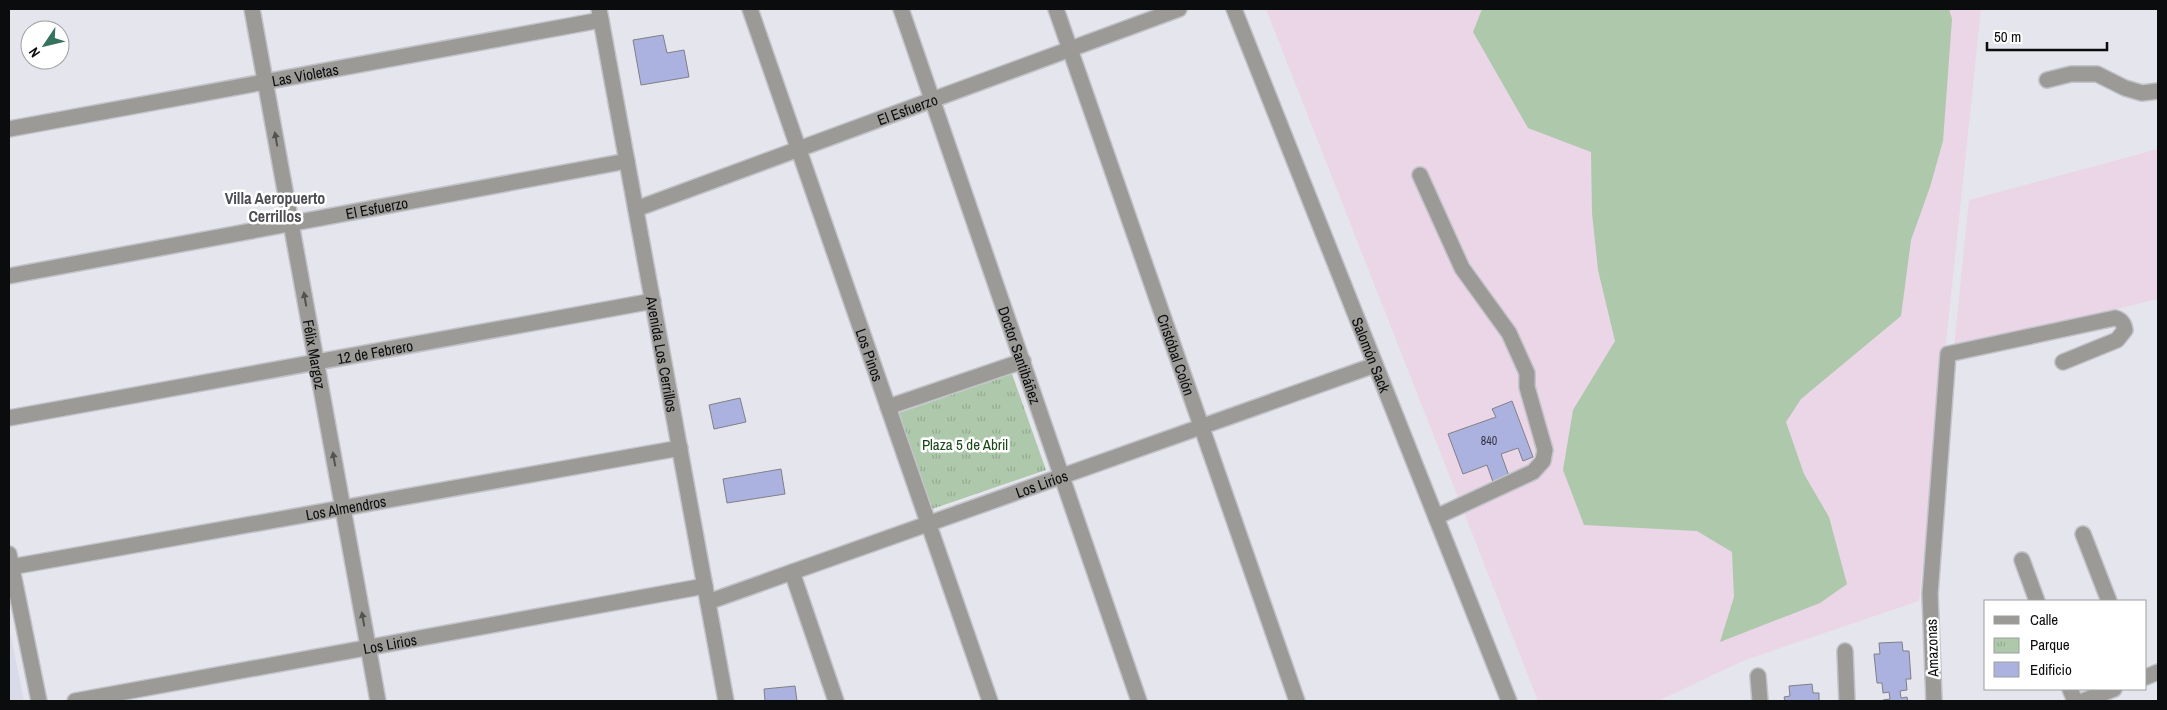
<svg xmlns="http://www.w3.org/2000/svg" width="2167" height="710" viewBox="0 0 2167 710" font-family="'Archivo Narrow',sans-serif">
<defs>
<pattern id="park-tufts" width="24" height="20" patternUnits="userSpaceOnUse" patternTransform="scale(1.25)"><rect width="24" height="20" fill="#adc8ab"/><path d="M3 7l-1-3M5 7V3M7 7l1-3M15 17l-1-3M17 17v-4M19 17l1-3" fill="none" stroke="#94ab92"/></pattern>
</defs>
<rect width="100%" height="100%" fill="#e5e6ed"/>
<!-- built -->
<path fill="#d9dbe9" d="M9,626L24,701H9Z"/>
<!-- education -->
<path fill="#ead6e6" d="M1266,9H1981L1919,601L1745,660L1658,701H1538Z
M2158,149V299L1954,348L1969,200Z"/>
<!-- grass -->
<path fill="#adc8ab" d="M1482,9H1949L1952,19L1943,141L1930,187L1911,240L1901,316L1801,399L1786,422L1804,474L1829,517L1847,584L1820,603L1720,642L1734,597L1732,552L1697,531L1584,525L1563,470L1573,410L1615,341L1598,270L1592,213L1591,152L1528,128L1473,32Z"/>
<!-- park -->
<path fill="url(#park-tufts)" d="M1012,374L1046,470L932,509L899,413Z"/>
<!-- building -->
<path fill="#acb2e0" stroke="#7f8086" d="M663,35L667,53L684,50L689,77L641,85L633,40Z
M740,398L746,422L714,429L709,405Z
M1512,401L1533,457L1523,461L1518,448L1501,454L1509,476L1493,482L1487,465L1463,474L1448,434L1496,417L1492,409Z
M781,469L785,494L727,503L723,479Z
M1902,642L1903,651H1909L1911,679H1906L1907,690L1900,691L1901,698L1907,697L1908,701H1883V700L1890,699L1889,692L1883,693L1882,683H1877L1874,654H1880L1879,643Z
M1812,684L1813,693H1819V701H1785L1784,697L1790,696L1789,686Z
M795,686L797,701H765L764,689Z"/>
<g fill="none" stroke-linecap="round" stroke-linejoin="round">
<!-- minor casing -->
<g stroke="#c2c3c9" stroke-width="18">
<g id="minor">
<path id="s1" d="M252,9L378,701"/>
<path id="s2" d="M599,9L726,701"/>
<path id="s3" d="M750,9L990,701"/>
<path id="s4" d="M901,9L1139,701"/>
<path id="s5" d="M1056,9L1297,701"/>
<path id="s6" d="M1234,9L1509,701"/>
<path d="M2047,80L2071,74H2097L2125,88L2142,93L2158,91"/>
<path id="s7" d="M9,129L601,20"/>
<path d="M1420,175L1462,268L1509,333L1527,373V387L1545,450L1543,461L1533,472L1436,517"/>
<path id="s8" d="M636,209L1179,9"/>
<path id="s9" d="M9,276L627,161"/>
<path d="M888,407L1023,361"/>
<path id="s10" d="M9,418L653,301"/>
<path d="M2083,534L2109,601"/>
<path d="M9,554L39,701"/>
<path d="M2022,560L2037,601"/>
<path id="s11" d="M11,567L680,448"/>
<path d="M792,572L836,701"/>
<path id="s12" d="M708,602L1375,365"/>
<path d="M1845,651L1847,701"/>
<path d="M1758,676L1760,701"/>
<path d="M2146,677L2158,672"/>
<path d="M2070,689L2075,701"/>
<path id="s13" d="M75,701L705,586"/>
<path d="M1934,701L1930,594L1948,354L2115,318C2122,320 2124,324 2125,330L2117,340L2063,362"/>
<path d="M2083,701L2114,689"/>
</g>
</g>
<!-- minor -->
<use href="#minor" stroke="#9b9a97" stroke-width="15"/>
</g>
<!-- one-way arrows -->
<defs><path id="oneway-solid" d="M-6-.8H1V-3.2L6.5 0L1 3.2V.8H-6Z" transform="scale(1.25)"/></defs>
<g fill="#535352">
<use href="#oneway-solid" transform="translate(276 139) rotate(-100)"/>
<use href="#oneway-solid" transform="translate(305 299) rotate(-100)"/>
<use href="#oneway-solid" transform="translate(334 459) rotate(-100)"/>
<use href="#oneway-solid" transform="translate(363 619) rotate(-100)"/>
</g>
<g text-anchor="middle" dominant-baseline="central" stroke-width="5" stroke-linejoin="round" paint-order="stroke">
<!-- number labels -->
<g font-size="12" fill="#333642">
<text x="1489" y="441">840</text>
</g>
<!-- street labels -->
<g font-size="15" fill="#0b0c0e" stroke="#fff">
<text stroke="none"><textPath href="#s7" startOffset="301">Las Violetas</textPath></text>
<text stroke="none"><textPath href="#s8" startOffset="289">El Esfuerzo</textPath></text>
<text stroke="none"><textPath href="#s9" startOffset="374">El Esfuerzo</textPath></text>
<text stroke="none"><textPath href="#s10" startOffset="372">12 de Febrero</textPath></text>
<text stroke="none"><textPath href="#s1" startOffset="351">Félix Margoz</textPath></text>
<text stroke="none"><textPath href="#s2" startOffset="351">Avenida Los Cerrillos</textPath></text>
<text stroke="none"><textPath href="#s3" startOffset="366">Los Pinos</textPath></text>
<text stroke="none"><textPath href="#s4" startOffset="366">Doctor Santibáñez</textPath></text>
<text stroke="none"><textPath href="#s5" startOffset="366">Cristóbal Colón</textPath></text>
<text stroke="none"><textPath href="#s6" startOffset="372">Salomón Sack</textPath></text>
<text stroke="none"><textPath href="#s12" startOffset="354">Los Lirios</textPath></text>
<text stroke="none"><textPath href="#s11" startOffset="340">Los Almendros</textPath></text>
<text stroke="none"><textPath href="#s13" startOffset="320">Los Lirios</textPath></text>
<text transform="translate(1932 648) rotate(-92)">Amazonas</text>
</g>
<!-- park labels -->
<g font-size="15" fill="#174816" stroke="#fff">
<text x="965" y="444">Plaza 5 de Abril</text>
</g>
<!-- neighbourhood labels -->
<g font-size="16" font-weight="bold" fill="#4d4e53" stroke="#fff">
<text x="275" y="198">Villa Aeropuerto<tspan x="275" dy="18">Cerrillos</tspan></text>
</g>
</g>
<!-- border -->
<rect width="2167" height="710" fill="none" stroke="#0b0c0e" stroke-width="20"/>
<!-- legend -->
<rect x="1984" y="600" width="162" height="90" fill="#ffffff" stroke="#9d9e9f"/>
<rect x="1994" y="616" width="25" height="8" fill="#9b9a97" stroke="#9d9e9f"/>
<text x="2030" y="625" font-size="15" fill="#0b0c0e">Calle</text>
<rect x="1994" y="638" width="25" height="15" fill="url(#park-tufts)" stroke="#9d9e9f"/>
<text x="2030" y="650" font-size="15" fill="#0b0c0e">Parque</text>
<rect x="1994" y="662" width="25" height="15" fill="#acb2e0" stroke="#9d9e9f"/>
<text x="2030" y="675" font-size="15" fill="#0b0c0e">Edificio</text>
<!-- north arrow -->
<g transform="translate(45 45) rotate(235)"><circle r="24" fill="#ffffff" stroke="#9d9e9f"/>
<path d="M0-4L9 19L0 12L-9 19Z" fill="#36735e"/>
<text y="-8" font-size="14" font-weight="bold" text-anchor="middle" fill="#0b0c0e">N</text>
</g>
<!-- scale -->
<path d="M1987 42v8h120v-8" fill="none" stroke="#0b0c0e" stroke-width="2.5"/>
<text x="1994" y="42" font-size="15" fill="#0b0c0e" stroke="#ffffff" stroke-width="4" paint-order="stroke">50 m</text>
</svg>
